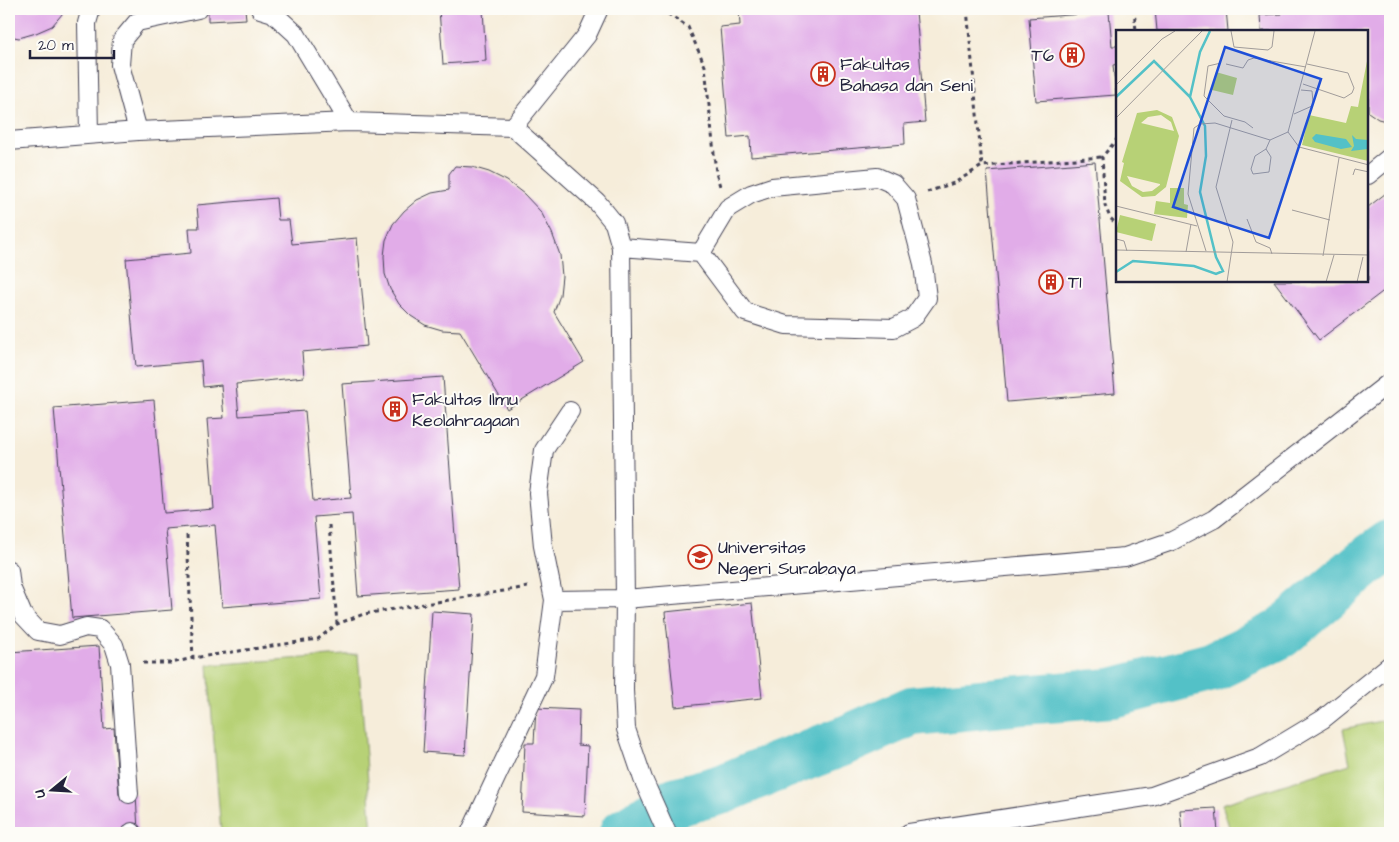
<svg xmlns="http://www.w3.org/2000/svg" width="1399" height="842" viewBox="0 0 1399 842" font-family="'Architects Daughter',sans-serif">
<rect width="100%" height="100%" fill="#fdfcf7"/>
<filter id="ink" filterUnits="userSpaceOnUse"><feTurbulence type="fractalNoise" baseFrequency=".02" numOctaves="2"/><feDisplacementMap in="SourceGraphic" scale="10" xChannelSelector="R" yChannelSelector="G"/><feConvolveMatrix kernelMatrix="1 2 1 2 8 2 1 2 1" color-interpolation-filters="sRGB"/></filter>
<filter id="wash" filterUnits="userSpaceOnUse"><feTurbulence type="fractalNoise" baseFrequency=".0096" numOctaves="4" result="noise"/><feDisplacementMap in="SourceGraphic" scale="20" xChannelSelector="R" yChannelSelector="G"/><feGaussianBlur stdDeviation="1.12" result="paint"/><feColorMatrix in="noise" values="0 0 0 0 0 0 0 0 0 0 0 0 0 0 0 0 0 1.4 0 .05"/><feComposite in="paint" operator="in"/></filter>
<g filter="url(#wash)">
<rect width="100%" height="100%" fill="#f6edda"/>
<!-- green -->
<path fill="#b7d176" stroke="#6c7a58" d="M358,654L372,833H221L208,665Z
M1390,719V833H1231L1222,804L1350,764L1343,729Z"/>
<g fill="none" stroke-linecap="round" stroke-linejoin="round">
<!-- river -->
<path stroke="#53c1c7" stroke-width="50" d="M624,833L675,802L723,789L753,776L844,741L912,711L1022,700L1112,693L1212,667L1280,634L1366,562L1390,545"/>
</g>
<g id="blocks">
<!-- building -->
<path fill="#e1ace8" d="M9,9H65L63,13L52,26L36,33L19,38L9,36Z
M208,9H245L246,19L208,21Z
M439,9H483L486,61L443,64Z
M739,9H894L895,13L916,11L925,122L904,124L905,144L751,157L750,136L729,138L720,27L740,25Z
M1155,9H1226L1228,31H1157Z
M1281,9H1390V122L1378,119L1368,112V31H1261L1260,15L1282,14Z
M1109,12L1112,46H1118V64L1113,65L1116,95L1036,101L1029,18Z
M1095,162L1115,393L1007,402L987,171Z
M455,166L472,167L489,172L507,181L524,194L541,212L552,233L560,255L562,276L560,295L554,312L584,362L507,409L460,331L442,330L425,325L411,316L399,304L390,289L385,274L384,256L386,240L393,224L404,211L417,200L432,193L449,190V174Z
M1390,190V286L1319,340L1274,281H1368V207Z
M276,198L278,220H289L292,244L357,238L367,346L302,352L304,377L236,384L239,416L305,411L313,501L351,498L342,384L443,377L459,589L358,596L352,514L314,517L321,599L222,607L215,525L165,529L172,610L72,618L54,408L154,400L164,513L214,509L207,419L224,418L221,385L203,387L201,361L136,367L126,259L191,253L189,228H199L197,205Z
M752,603L762,698L675,707L665,612Z
M432,611L474,614L465,755L423,752Z
M99,646L104,729L114,728L119,795L136,794L138,831L121,832V833H9V652Z
M536,708L579,710L578,745L588,746L585,816L522,812L525,743H534Z
M1216,808L1218,833H1182L1180,810Z"/>
</g>
</g>
<g filter="url(#ink)">
<use href="#blocks" fill-opacity="0" stroke="#424053" stroke-width="1"/>
<g fill="none" stroke-linecap="round" stroke-linejoin="round">
<!-- service casing -->
<g stroke="#424053" stroke-width="20">
<path id="service" d="M260,9L273,13L296,34L349,122
M513,127L587,35L599,9
M138,131L120,65L122,40L137,22L198,9
M89,134L87,23L91,9
M9,141L138,131L349,122L513,127L597,202L614,223L621,247L625,599L624,690L626,729L643,779L667,833
M1368,175L1390,157
M621,247L701,253L745,312L786,325L894,328L913,318L927,298L923,264L906,199L893,184L877,177L772,187L751,194L728,208L701,253
M9,570L11,587L23,615L38,631L60,635L86,627L100,629L114,645L120,664L129,794
M554,600L625,599L1125,557L1172,541L1214,519L1390,382
M132,832V833
M470,833L544,676L554,600L543,546L538,493L544,450L570,411
M909,833L1152,796L1260,757L1323,719L1390,665"/>
</g>
<!-- path -->
<path stroke="#424053" stroke-width="3" stroke-dasharray="4 4" stroke-linecap="butt" d="M661,9L688,27L705,66L716,173L720,186
M967,9L982,166
M1134,9L1136,31
M1118,138L1102,157L1105,205L1110,218L1118,225
M927,192L954,183L982,166L1102,157
M329,525L337,624
M187,535L193,658
M143,663H172L193,658L318,639L337,624L364,614L528,587"/>
<!-- service -->
<use href="#service" stroke="#fff" stroke-width="18"/>
</g>
</g>
<!-- icons -->
<defs>
<g id="building-ring" transform="scale(1.25)"><circle r="9.5" fill="#fdfcf7" stroke="#c8321e" stroke-width="1.5"/><path d="M-4-6H4V6H1V3H-1V6H-4ZM-2.5-4.3h1.7v1.8h-1.7ZM.8-4.3h1.7v1.8H.8ZM-2.5-1h1.7V.8h-1.7ZM.8-1h1.7V.8H.8Z" fill="#c8321e"/></g>
<g id="university-ring" transform="scale(1.25)"><circle r="9.5" fill="#fdfcf7" stroke="#c8321e" stroke-width="1.5"/><path d="M0-5L7-2L0 1L-7-2ZM-4 1L0 2.5L4 1V4Q0 6-4 4Z" fill="#c8321e"/></g>
</defs>
<g fill-rule="evenodd">
<use href="#building-ring" x="1072" y="55"/>
<use href="#building-ring" x="823" y="74"/>
<use href="#building-ring" x="1051" y="282"/>
<use href="#building-ring" x="395" y="409"/>
<use href="#university-ring" x="700" y="557"/>
</g>
<g text-anchor="middle" dominant-baseline="central" stroke-width="4" stroke-linejoin="round" paint-order="stroke">
<!-- poi labels -->
<g font-size="18" fill="#22223b" stroke="#fdfcf7" text-anchor="start">
<text x="1054" y="55" text-anchor="end">T6</text>
<text x="840" y="64">Fakultas<tspan x="840" dy="21">Bahasa dan Seni</tspan></text>
<text x="1068" y="282">T1</text>
<text x="412" y="399">Fakultas Ilmu<tspan x="412" dy="21">Keolahragaan</tspan></text>
<text x="718" y="547">Universitas<tspan x="718" dy="21">Negeri Surabaya</tspan></text>
</g>
</g>
<!-- overview -->
<g transform="translate(1116 30)">
<rect width="252" height="252" fill="#f6edda"/>
<path d="M252,26V131L186,115L193,85L230,93L235,76L242,77ZM100,42L121,48L117,65L96,60ZM41,80L56,87L63,106L50,157L39,166L26,167L4,151L8,133L6,132L21,83ZM45,85L55,92L58,101L25,93L32,87ZM11,146L44,154V155L36,161L27,162L16,156ZM54,158H68V174L72,175L71,188L38,184L40,171L54,173ZM4,185L40,194L36,211L0,202Z" fill="#b7d176" fill-rule="evenodd"/>
<path d="M200,104L230,109L236,117L225,119L199,112L196,108ZM236,105L240,109L252,110V119L235,121L238,116Z" fill="#53c1c7"/>
<path fill="none" stroke="#53c1c7" stroke-width="2.5" d="M0,67L38,31L74,67M0,242L17,231L78,236L100,244L107,241L100,227L84,162L90,126L89,96L74,67L84,22L94,1"/>
<path fill="none" stroke="#a19c9a" stroke-width="1" d="M115,1L118,17L152,20L156,17L158,1M105,33L92,36L88,66L108,86L129,92L137,98M110,34L127,38L132,30L138,28L190,37M187,54L228,68L236,63L238,58L232,43L191,34M0,55L46,9L59,1M185,60L196,61L197,72M178,84L196,76M0,88L86,1M172,102L183,117L253,135M150,119L155,127L153,142L137,144L135,139L139,126L150,119L154,110M237,145L239,139L253,142M0,176L81,196M176,180L214,190M131,189L140,212L154,218L156,224M0,209L8,211L11,221M0,220L253,225M90,221L72,164L78,98L84,94L99,93L154,110L172,102L199,1M70,222L75,194M207,226L223,128M111,252L117,212L100,157L116,90M210,252L218,225M241,252L247,227"/>
<path fill="#1d4ed8" fill-opacity="0.15" stroke="#1d4ed8" stroke-width="2.5" d="M109,17L205,49L153,208L57,177Z"/>
<rect width="252" height="252" fill="none" stroke="#22223b" stroke-width="2.5"/>
</g>
<!-- margin -->
<rect width="1399" height="842" fill="none" stroke="#fdfcf7" stroke-width="30"/>
<!-- north arrow -->
<g transform="translate(52 790) rotate(252)" stroke="#fdfcf7" stroke-width="4" paint-order="stroke">
<path d="M0-4L9 19L0 12L-9 19Z" fill="#22223b"/>
<text y="-8" font-size="14" font-weight="bold" text-anchor="middle" fill="#22223b">U</text>
</g>
<!-- scale -->
<path d="M30 50v8h84v-8" fill="none" stroke="#22223b" stroke-width="2.5"/>
<text x="38" y="50" font-size="15" fill="#22223b" stroke="#fdfcf7" stroke-width="4" paint-order="stroke">20 m</text>
</svg>
